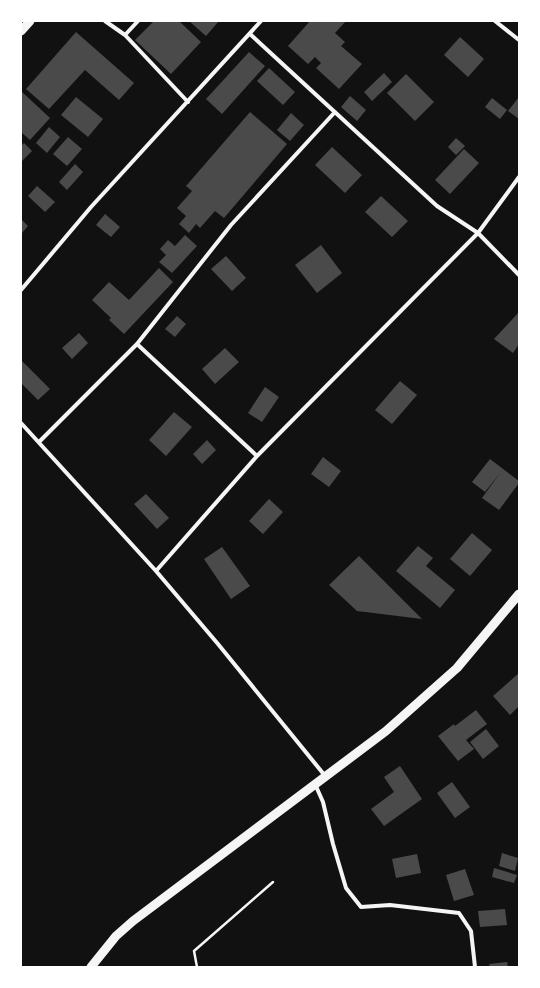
<svg xmlns="http://www.w3.org/2000/svg" width="540" height="988" viewBox="0 0 540 988" font-family="Inter,sans-serif">
<rect width="100%" height="100%" fill="#111"/>
<!-- building -->
<path fill="#4a4a4a" d="M154,21H179L201,42L171,74L135,40Z
M189,21H219L206,36Z
M310,21H346L335,33L345,42L341,46L362,64L339,89L316,68L321,63L315,57L308,64L288,46Z
M76,32L134,83L119,100L85,70L49,109L26,89Z
M460,37L484,59L468,77L444,55Z
M249,52L265,66L222,114L206,99Z
M269,68L295,92L283,105L257,81Z
M384,73L392,82L372,101L364,92Z
M406,74L434,102L415,121L387,93Z
M21,91L50,118L30,140L21,132Z
M350,96L366,110L357,121L341,107Z
M76,97L103,119L88,137L61,115Z
M519,97V119L508,111Z
M492,98L507,110L500,119L485,107Z
M250,112L287,144L224,218L215,211L200,228L196,224L189,233L179,224L186,216L177,208L192,191L186,186Z
M291,113L304,125L290,141L277,130Z
M49,127L60,137L47,153L36,143Z
M68,137L82,149L67,166L53,154Z
M456,138L465,146L456,155L448,147Z
M24,143L32,151L21,162V146Z
M332,147L362,175L345,193L315,165Z
M464,149L479,163L450,194L435,180Z
M75,164L83,172L67,190L59,182Z
M37,186L55,202L45,212L28,196Z
M381,196L408,221L392,237L365,212Z
M105,214L120,227L111,237L96,225Z
M21,219L28,226L21,234Z
M185,235L197,246L172,273L159,262L166,255L160,249L168,240L175,246Z
M321,245L342,273L317,293L295,265Z
M226,256L246,278L232,291L211,269Z
M159,268L173,282L124,334L109,320L111,318L92,300L109,282L129,300Z
M519,312V344L513,353L494,339Z
M177,316L186,324L175,337L165,329Z
M79,333L88,343L72,359L62,348Z
M225,348L239,362L215,384L202,369Z
M21,360L50,389L38,400L21,383Z
M400,381L417,395L392,424L375,410Z
M265,387L279,397L262,422L248,413Z
M174,412L192,427L166,456L149,440Z
M207,440L216,450L202,464L193,454Z
M323,457L341,471L329,487L311,474Z
M490,459L519,481V483L499,510L482,498L500,473L485,492L472,482Z
M146,494L169,518L157,529L134,504Z
M269,499L283,512L263,534L249,521Z
M472,533L492,550L470,576L450,559Z
M418,546L433,558L426,566L455,590L440,608L396,571Z
M222,547L250,586L231,599L204,559Z
M359,556L422,619L357,611L329,585Z
M519,673V708L518,707L510,715L493,696Z
M476,710L487,724L466,740L474,749L458,761L438,736L454,724L455,726Z
M486,729L499,746L483,759L470,742Z
M400,766L422,799L384,826L371,809L394,792L384,777Z
M452,782L470,807L455,818L437,793Z
M502,853L518,858L515,871L499,866Z
M417,854L421,873L396,878L392,859Z
M494,868L517,875L514,883L492,877Z
M465,869L474,895L454,901L446,875Z
M505,909L507,925L480,927L478,911Z
M507,962L508,967H490L489,964Z"/>
<g fill="none" stroke-linecap="round" stroke-linejoin="round">
<!-- path -->
<path stroke="#f5f5f5" stroke-width="2.5" d="M197,967L194,951L273,882"/>
<!-- minor -->
<path stroke="#f5f5f5" stroke-width="4" d="M105,21L125,35L188,102
M495,21L519,40
M250,34L437,206L478,233L519,177
M125,35L138,21
M21,290L91,207L261,21
M137,344L257,456
M21,423L156,571L218,644L326,777
M39,442L137,344L231,225L335,112
M156,571L257,456L478,233L519,275
M315,784L323,802L333,844L346,888L361,907L390,905L459,913L471,931L475,967"/>
<!-- primary -->
<path stroke="#f5f5f5" stroke-width="9" d="M21,31L30,21
M91,967L116,936L133,921L386,731L457,668L519,594"/>
</g>
<!-- border -->
<rect width="540" height="988" fill="none" stroke="#ffffff" stroke-width="44"/>
</svg>
